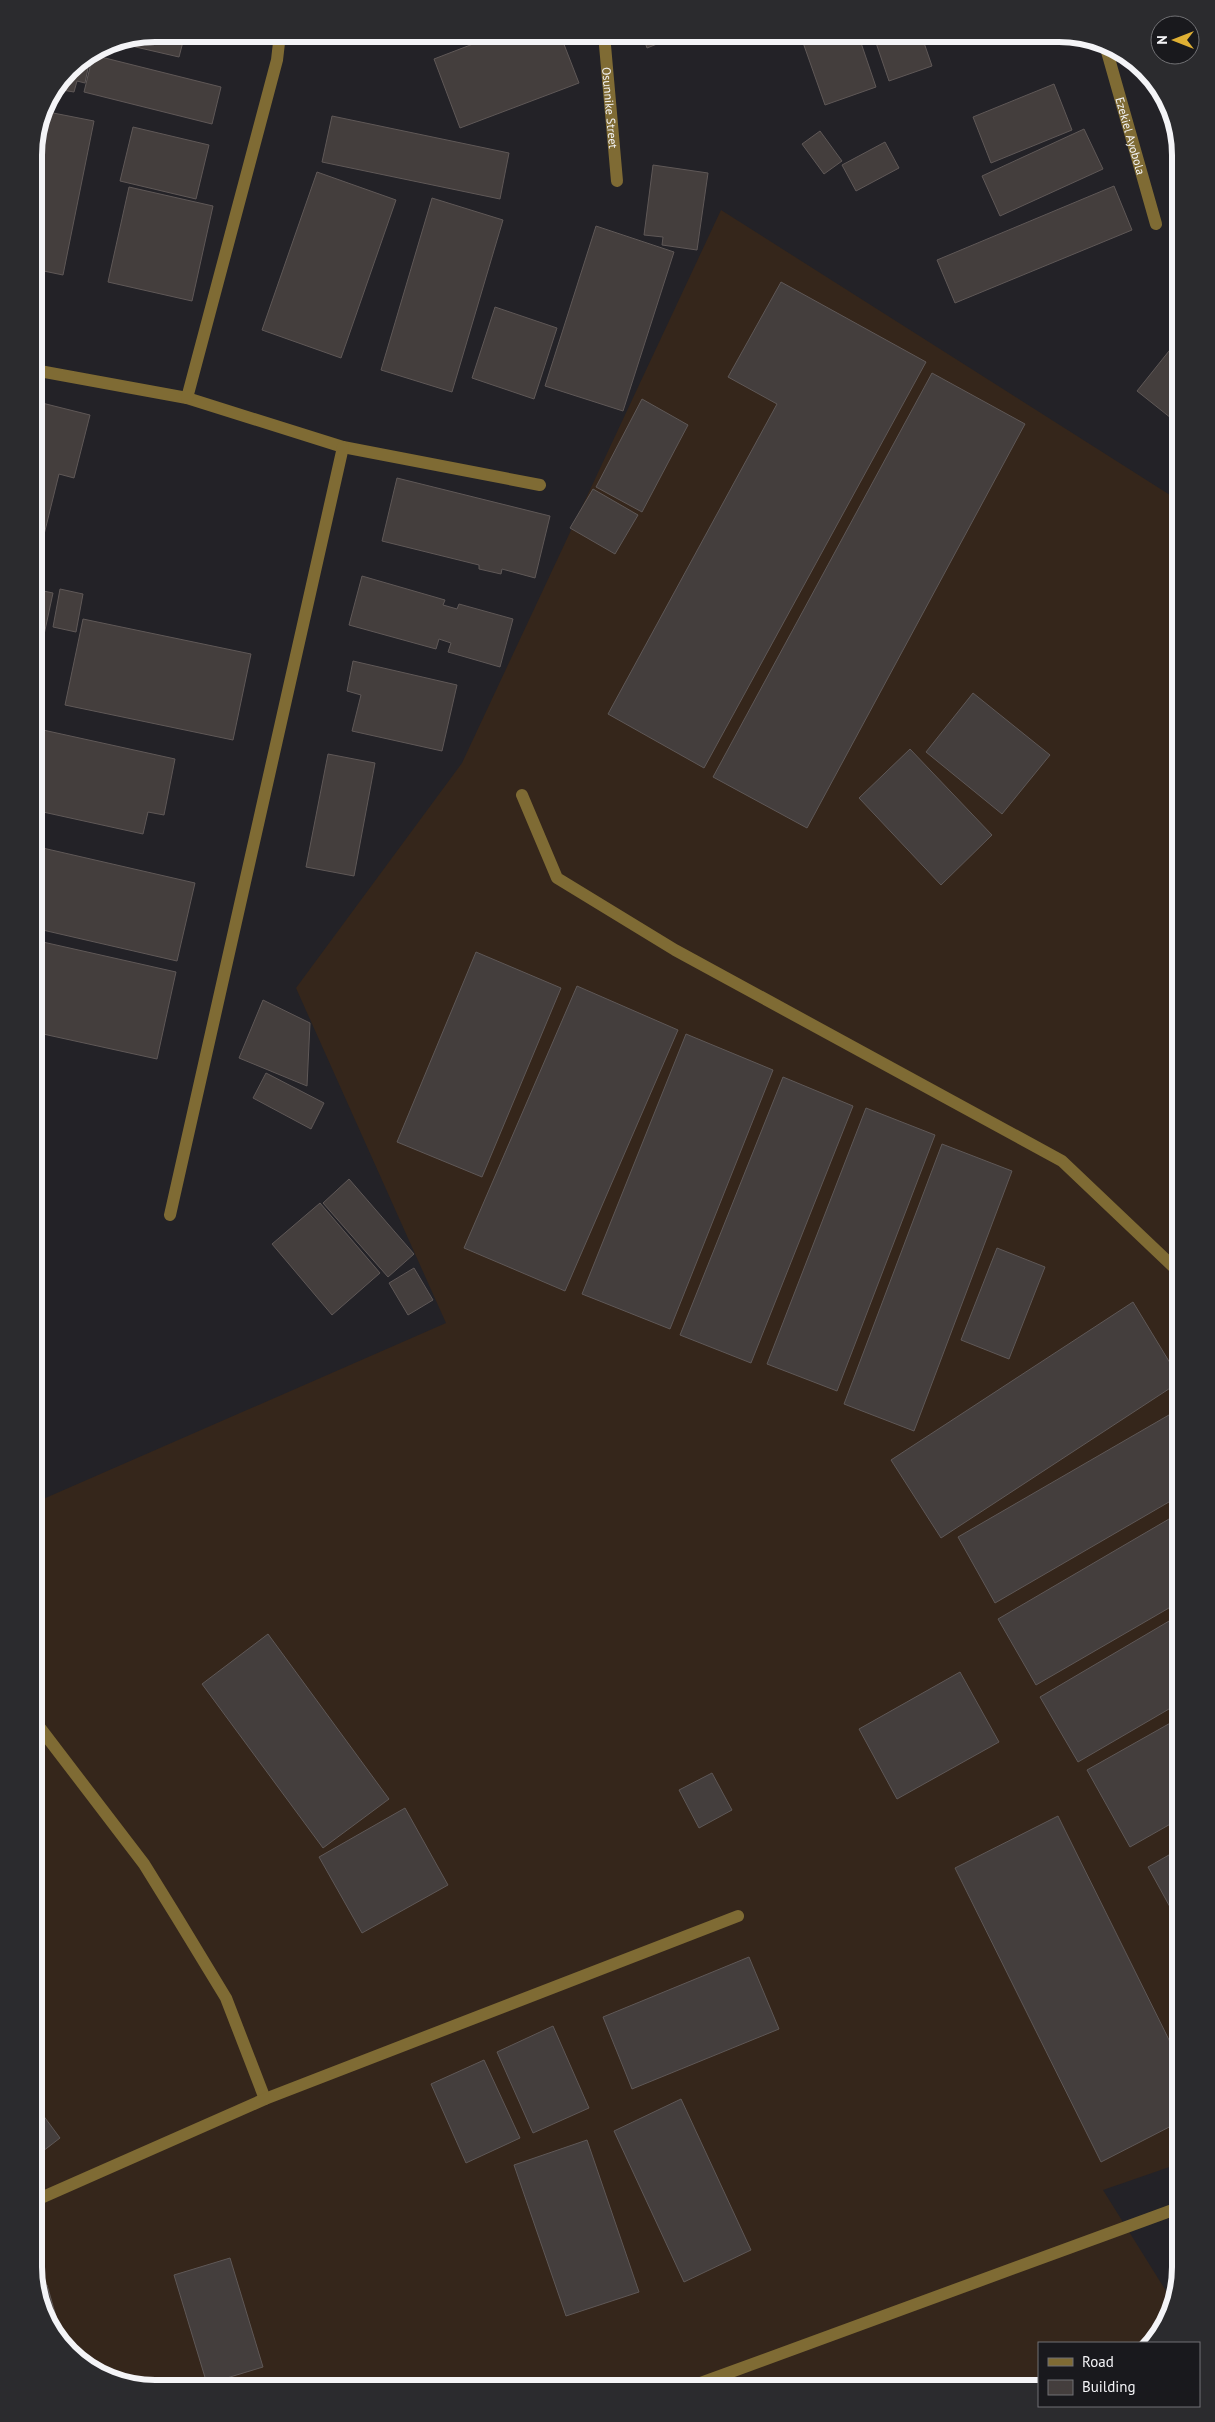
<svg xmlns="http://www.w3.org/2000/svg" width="1215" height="2422" viewBox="0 0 1215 2422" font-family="'PT Sans',sans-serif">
<rect width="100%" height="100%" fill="#232227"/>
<!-- industrial -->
<path fill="#35261b" d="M721,210L1181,502V2163L1103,2190L1171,2299L1161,2334L1150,2343H1039V2388H148L82,2363L43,2313L34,2266V1503L446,1323L296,988L462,763Z"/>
<!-- building -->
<path fill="#443e3d" stroke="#5f5857" d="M156,34H185L179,57L114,42Z
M499,34H560L579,83L460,128L434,59Z
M642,34H682L647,48Z
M800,34H858L876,87L825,105Z
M873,34H921L932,66L889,81Z
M93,55L221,87L212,124L84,92Z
M78,63V66L88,68L85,83L77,81L74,92L56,89L70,69Z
M1054,84L1072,130L991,163L973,117Z
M43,111L94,121L63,275L34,269V148Z
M332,116L509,153L500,199L322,162Z
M133,127L209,145L196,199L120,181Z
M1084,129L1103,169L1000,216L982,176Z
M820,131L842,161L824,174L802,144Z
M885,142L899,168L856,191L842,165Z
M653,165L708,173L697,250L662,245L663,237L644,235Z
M317,172L396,200L341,358L262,330Z
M1114,186L1132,230L955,303L937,260Z
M129,187L213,206L192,301L108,282Z
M432,198L503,220L452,392L381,370Z
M596,226L674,252L623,411L545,386Z
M781,282L926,362L704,768L608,714L777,404L728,377Z
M495,307L557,328L534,399L472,378Z
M1181,336V426L1137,391Z
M932,373L1025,424L807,828L713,777Z
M642,399L688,425L642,512L596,487Z
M34,401L90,415L74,478L59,474L35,571Z
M397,478L550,516L535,578L502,569L501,574L479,569V565L382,541Z
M593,489L638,515L615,554L570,528Z
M362,576L445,600L443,605L457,609L459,604L513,619L500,667L448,652L451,643L439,639L436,649L349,625Z
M34,589L53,593L34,681Z
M60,589L83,594L76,632L53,627Z
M83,619L251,654L233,740L65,705Z
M353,661L457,685L442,751L352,731L361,695L347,691Z
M973,693L1050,755L1002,814L926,752Z
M34,728L175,759L164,815L148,812L143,834L34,810Z
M910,749L992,835L941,885L859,798Z
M328,754L375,763L354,876L306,867Z
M34,846L195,883L177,961L34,928Z
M34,940L176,972L157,1059L34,1032Z
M476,952L561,988L482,1177L397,1142Z
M577,986L678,1030L565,1291L464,1248Z
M263,1000L310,1023L307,1086L239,1058Z
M686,1034L773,1070L670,1329L582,1294Z
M266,1073L324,1103L311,1129L253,1098Z
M783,1077L853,1106L751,1363L680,1335Z
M866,1108L935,1135L837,1391L767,1364Z
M942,1144L1012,1171L914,1431L844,1404Z
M349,1179L414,1254L388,1277L323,1203Z
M320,1203L380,1273L332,1315L272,1244Z
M997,1248L1045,1267L1009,1359L961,1340Z
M414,1268L433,1300L408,1315L389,1283Z
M1133,1302L1181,1381L941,1538L891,1460Z
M1181,1408V1495L995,1603L958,1537Z
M1181,1512V1601L1036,1685L998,1619Z
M1181,1614V1702L1078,1762L1040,1697Z
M268,1634L389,1799L323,1848L202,1684Z
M960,1672L999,1742L897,1799L859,1729Z
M1181,1717V1818L1130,1847L1087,1770Z
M712,1773L732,1810L699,1828L679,1790Z
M405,1808L448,1885L362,1933L319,1857Z
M1058,1816L1181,2064V2121L1101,2162L955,1868Z
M1181,1848V1927L1148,1867Z
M749,1957L779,2029L632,2089L603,2017Z
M553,2026L589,2108L533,2133L497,2052Z
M484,2060L520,2138L466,2163L431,2084Z
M681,2099L751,2250L684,2282L614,2131Z
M34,2103L60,2138L34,2158Z
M587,2140L639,2292L566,2316L514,2165Z
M230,2258L263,2367L207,2384L174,2275Z
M47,2285L62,2337L43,2313L38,2288Z"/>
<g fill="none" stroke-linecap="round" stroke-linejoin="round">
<!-- minor -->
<g stroke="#7f6b34" stroke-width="12">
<path id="s1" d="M604,34L617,181"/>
<path id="s2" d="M1106,48L1156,224"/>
<path d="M34,370L187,398L343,447L540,485"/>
<path d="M187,398L277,60L280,34"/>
<path d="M522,795L557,878L675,950L1062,1161L1181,1274"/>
<path d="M170,1215L343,447"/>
<path d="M34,1720L144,1864L178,1919L226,1998L265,2099"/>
<path d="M34,2201L265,2099L738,1916"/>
<path d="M687,2388L1181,2207"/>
</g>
</g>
<g text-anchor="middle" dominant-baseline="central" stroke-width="5" stroke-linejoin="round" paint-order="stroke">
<!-- street labels -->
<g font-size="12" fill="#f4f4f7" stroke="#19191d">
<text stroke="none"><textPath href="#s1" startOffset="74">Osunnike Street</textPath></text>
<text stroke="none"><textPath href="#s2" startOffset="91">Ezekiel Ayobola</textPath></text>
</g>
</g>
<!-- crop -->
<path d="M0 0H1215V2422H0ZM155 42H1059A113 113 0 0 1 1172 155V2267A113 113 0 0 1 1059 2380H155A113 113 0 0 1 42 2267V155A113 113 0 0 1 155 42Z" fill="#2b2b2e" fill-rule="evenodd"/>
<path fill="none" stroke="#f4f4f7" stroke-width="6" d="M155 42H1059A113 113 0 0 1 1172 155V2267A113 113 0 0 1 1059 2380H155A113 113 0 0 1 42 2267V155A113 113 0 0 1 155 42Z"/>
<!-- legend -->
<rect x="1038" y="2342" width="162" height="65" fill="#19191d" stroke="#717174"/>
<rect x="1048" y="2358" width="25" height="8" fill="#7f6b34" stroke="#717174"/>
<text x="1082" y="2367" font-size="15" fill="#f4f4f7">Road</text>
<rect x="1048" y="2380" width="25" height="15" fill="#443e3d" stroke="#717174"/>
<text x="1082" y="2392" font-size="15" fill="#f4f4f7">Building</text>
<!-- north arrow -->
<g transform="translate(1175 40) rotate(270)"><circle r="24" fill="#19191d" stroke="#717174"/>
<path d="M0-4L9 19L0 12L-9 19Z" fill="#dfb034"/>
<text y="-8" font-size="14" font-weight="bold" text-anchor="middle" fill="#f4f4f7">N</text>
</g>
</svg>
